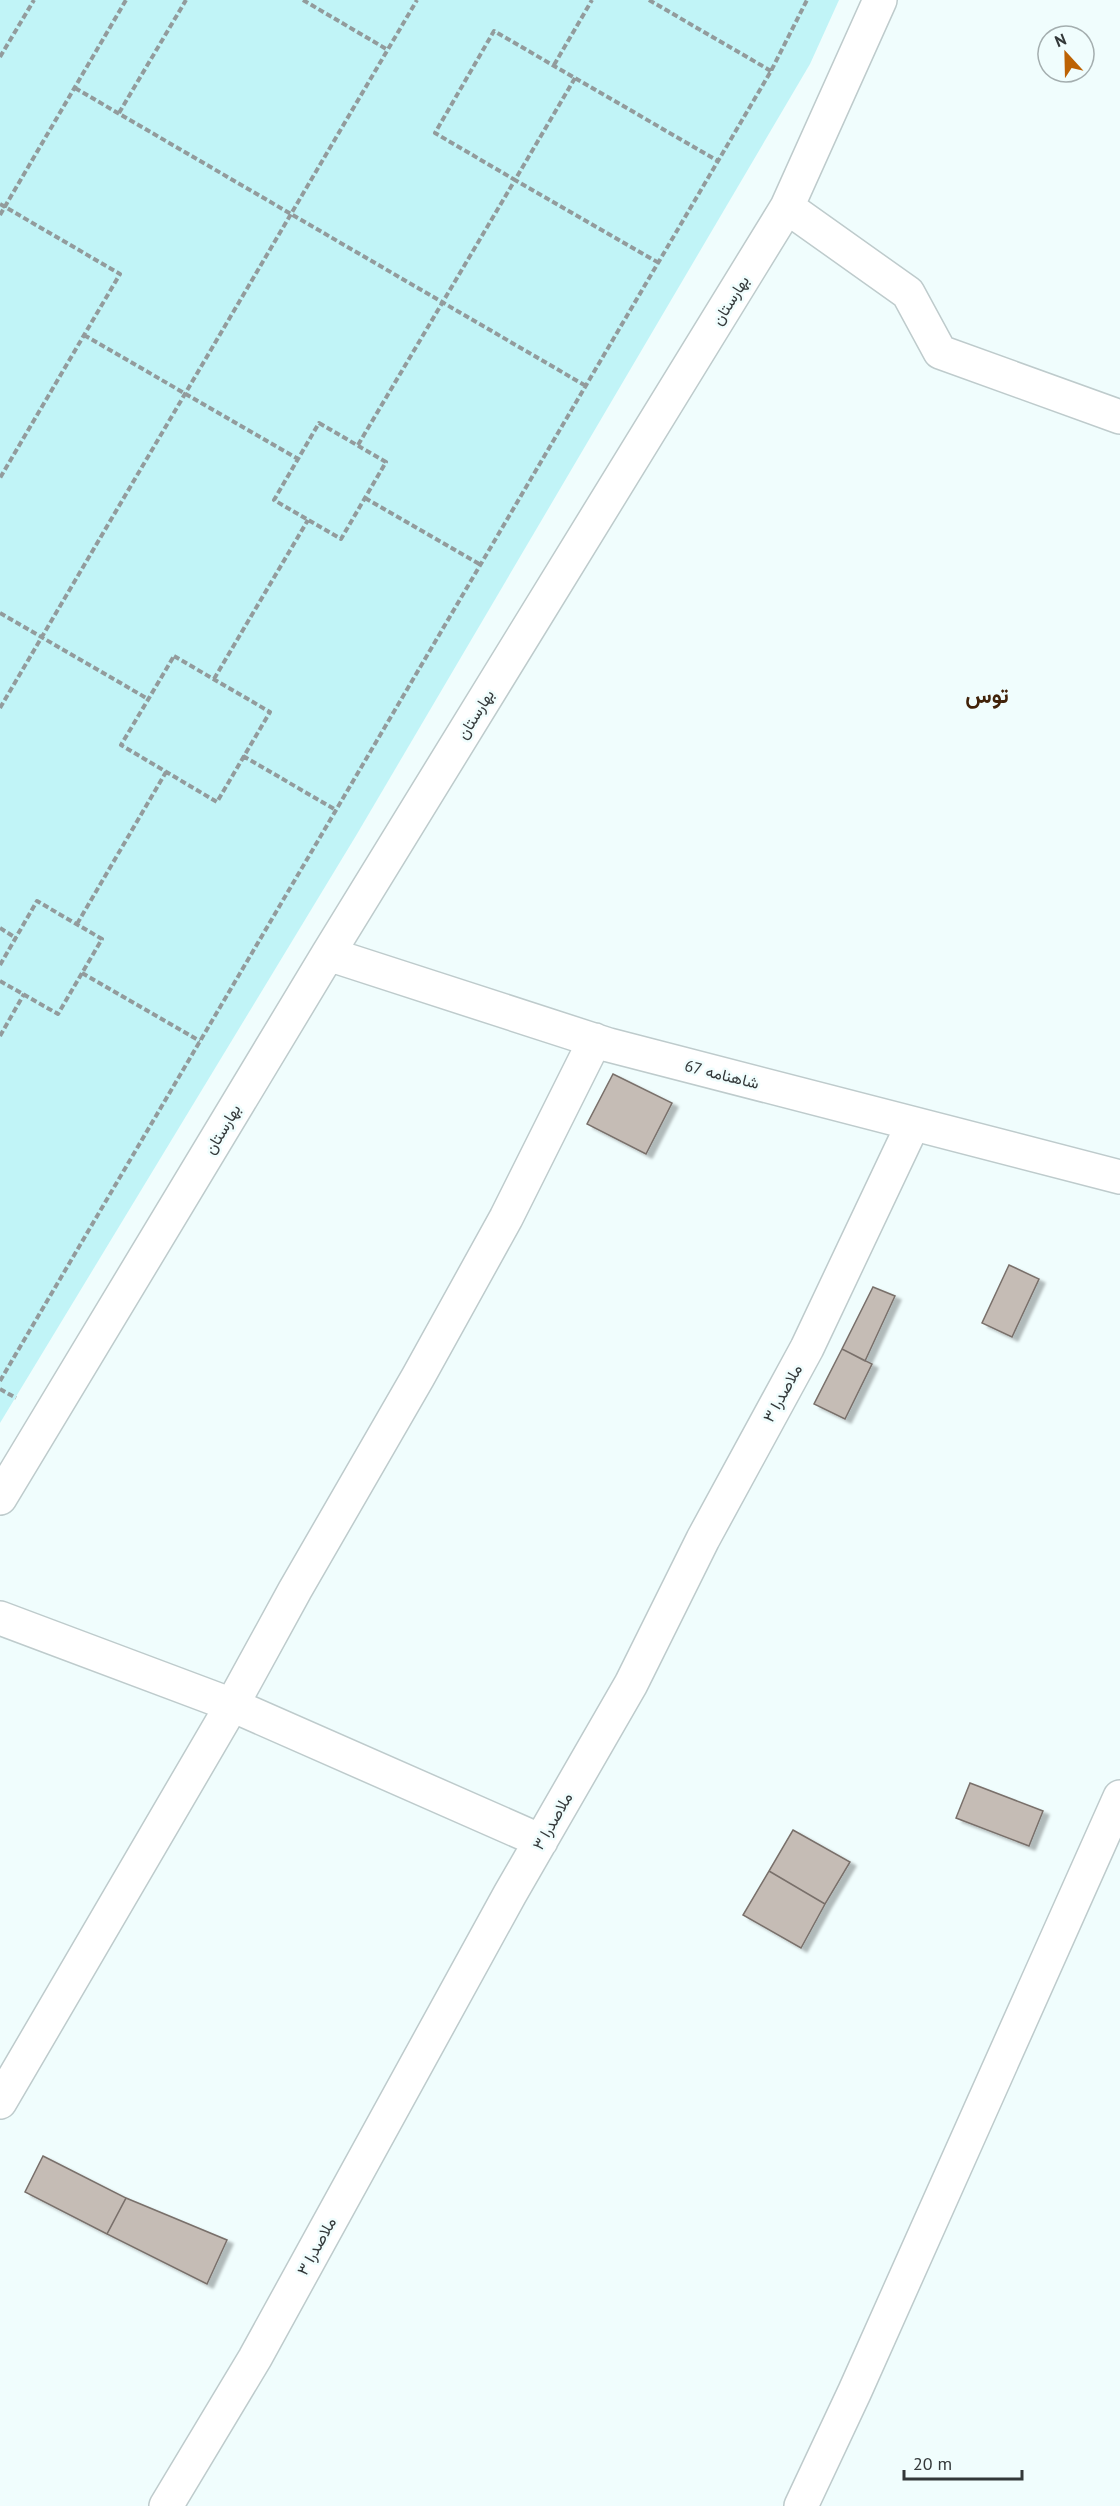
<svg xmlns="http://www.w3.org/2000/svg" width="1120" height="2506" viewBox="0 0 1120 2506" font-family="'PT Sans',Vazirmatn,sans-serif">
<defs>
<filter id="shadow"><feDropShadow dx="6" dy="4" stdDeviation="1.5" flood-color="#0004"/></filter>
</defs>
<rect width="100%" height="100%" fill="#f0fdfd"/>
<!-- green -->
<path fill="#c1f4f7" d="M0,0H839L810,64L357,834L0,1423Z"/>
<!-- building -->
<path fill="#c5bcb5" stroke="#79706b" stroke-width="1.5" filter="url(#shadow)" d="M613,1074L672,1103L646,1154L587,1124Z
M1009,1265L1039,1279L1012,1337L982,1323Z
M873,1287L895,1296L865,1361L842,1349Z
M842,1349L872,1364L845,1419L814,1404Z
M970,1783L1043,1811L1029,1846L956,1818Z
M793,1830L850,1862L825,1904L769,1871Z
M769,1871L825,1904L801,1948L743,1915Z
M43,2156L126,2198L107,2234L25,2192Z
M126,2198L227,2240L207,2284L107,2234Z"/>
<g fill="none" stroke-linecap="round" stroke-linejoin="round">
<!-- minor casing -->
<g stroke="#becbcc" stroke-width="36">
<path id="minor" d="M787,207L908,293L940,352L1120,417
M328,954L609,1045L1120,1177
M0,1498L328,954L787,207L880,0
M0,1618L232,1705L541,1841
M0,2102L232,1705L295,1590L418,1377L506,1218L595,1040
M166,2506L255,2358L510,1894L631,1684L703,1539L807,1348L913,1124
M801,2506L855,2391L1120,1797"/>
</g>
<!-- path -->
<path stroke="#929b9c" stroke-width="4" stroke-dasharray="6 3" stroke-linecap="butt" d="M303,0L388,50
M649,0L771,71
M0,57L34,0
M554,65L592,0
M575,78L515,180L435,133L494,31L718,161
M75,88L586,386
M119,113L186,0
M0,204L120,274L0,478
M0,215L126,0
M84,335L298,459
M319,423L386,462L341,539L274,500Z
M358,445L515,180L659,263
M365,498L481,565
M0,613L148,699
M174,656L270,712L217,802L121,745Z
M214,679L308,520
M0,708L417,0
M243,756L336,810
M77,924L166,772
M0,928L16,938
M0,965L37,901L102,939L58,1014L0,981
M82,973L200,1041
M0,1036L24,994
M0,1381L771,71L807,0
M0,1389L16,1398"/>
<!-- minor -->
<use href="#minor" stroke="#fff" stroke-width="33"/>
</g>
<g text-anchor="middle" dominant-baseline="central" stroke-width="5" stroke-linejoin="round" paint-order="stroke">
<!-- street labels -->
<g font-size="16" fill="#333839" stroke="#f0fdfd">
<text transform="translate(730 300) rotate(-58)">بهارستان</text>
<text transform="translate(475 714) rotate(-58)">بهارستان</text>
<text transform="translate(722 1074) rotate(14)">شاهنامه 67</text>
<text transform="translate(222 1129) rotate(-59)">بهارستان</text>
<text transform="translate(782 1393) rotate(-61)">ملاصدرا ۳</text>
<text transform="translate(552 1821) rotate(-60)">ملاصدرا ۳</text>
<text transform="translate(316 2246) rotate(-61)">ملاصدرا ۳</text>
</g>
<!-- district labels -->
<g font-size="22" font-weight="bold" fill="#412209" stroke="#f0fdfd">
<text x="987" y="695">توس</text>
</g>
</g>
<!-- north arrow -->
<g transform="translate(1066 54) rotate(338)"><circle r="28" fill="#f0fdfd" stroke="#a4aeaf" stroke-width="1.5"/>
<path d="M0-4.5L10 22L0 15L-10 22Z" fill="#bc6204"/>
<text y="-9" font-size="16" font-weight="bold" text-anchor="middle" fill="#333839">N</text>
</g>
<!-- scale -->
<path d="M904 2470v9h118v-9" fill="none" stroke="#333839" stroke-width="3"/>
<text x="913" y="2470" font-size="18" fill="#333839" stroke="#f0fdfd" stroke-width="4.5" paint-order="stroke">20 m</text>
</svg>
